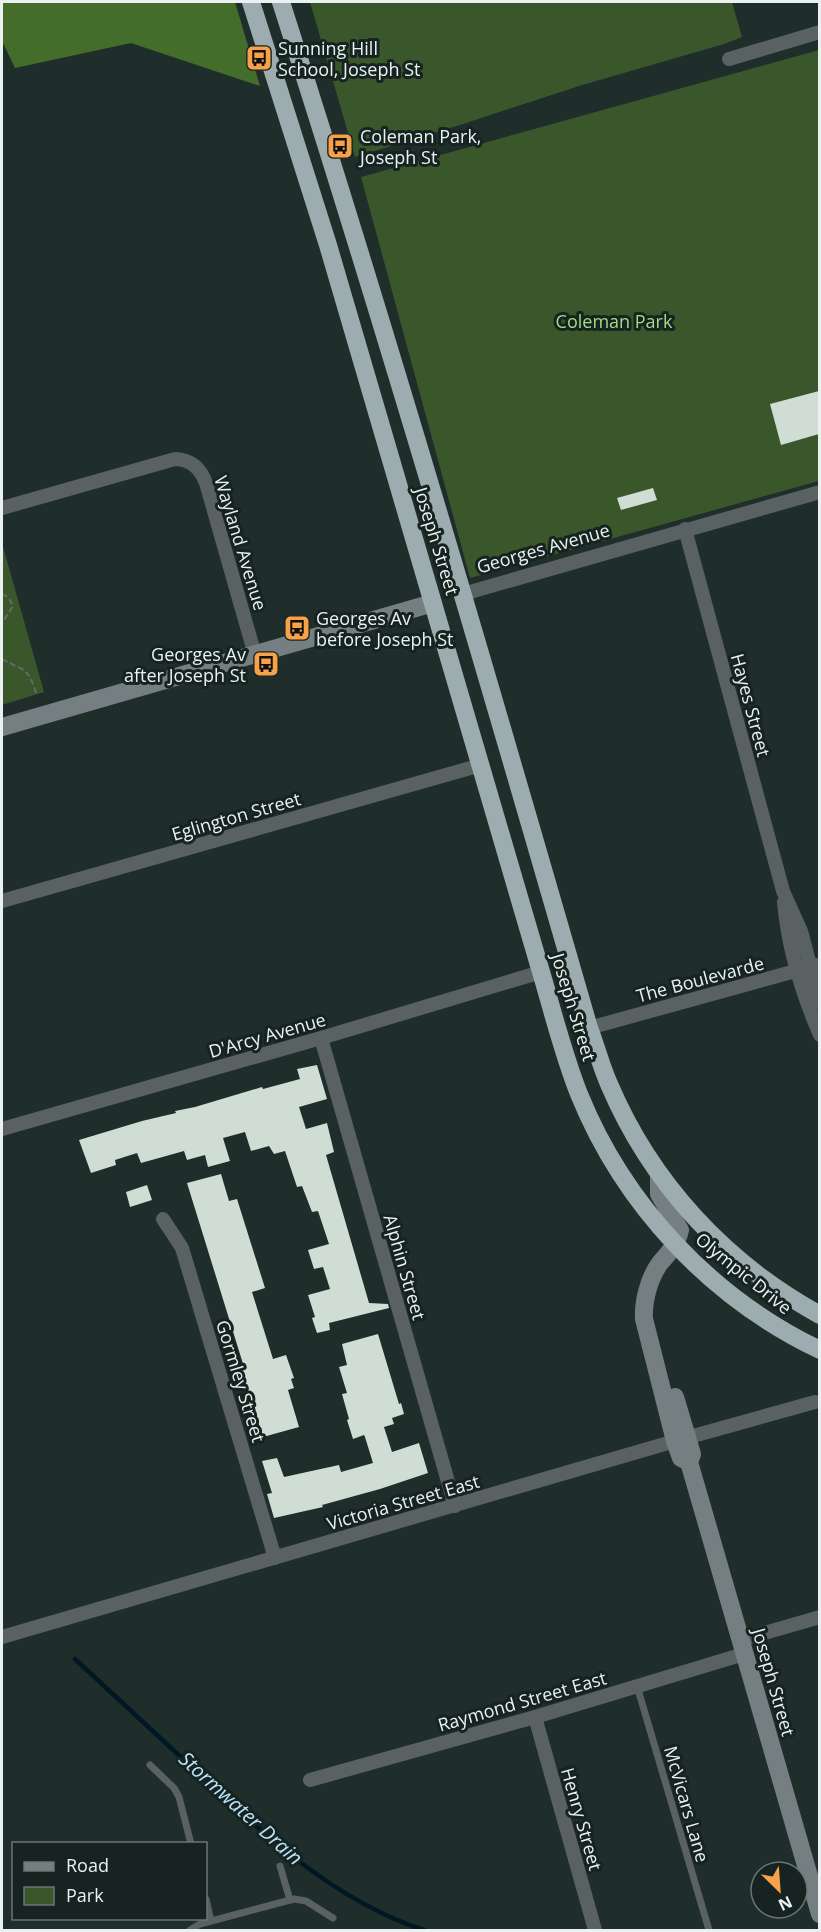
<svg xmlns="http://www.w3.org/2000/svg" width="821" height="1932" viewBox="0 0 821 1932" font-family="'Open Sans',sans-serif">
<rect width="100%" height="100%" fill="#1f2d2b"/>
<!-- green -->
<path fill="#3a562b" d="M310,2H732L742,37L724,44L579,86L463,124L355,157Z
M819,50V481L470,578L361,177Z
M2,543L44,692L2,705Z"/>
<!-- forest -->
<path fill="#446d2c" d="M2,2H235L260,86L131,43L15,68L2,41Z"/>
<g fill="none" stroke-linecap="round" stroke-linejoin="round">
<!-- stream -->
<path stroke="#001824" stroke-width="4.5" d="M75,1659C116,1697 156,1734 197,1772C263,1834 336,1902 424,1930"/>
</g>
<!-- building -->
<path fill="#cfddd4" d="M819,391V434L781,445L770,404Z
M653,488L657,500L621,510L617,498Z
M317,1065L327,1099L299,1107L306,1129L327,1123L334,1152L326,1155L369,1303L388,1304L389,1308L329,1323L330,1330L317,1333L312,1318L315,1317L308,1295L330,1289L323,1267L314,1269L308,1250L329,1244L318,1211L312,1212L302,1186L297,1187L285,1151L274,1154L269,1146L251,1151L245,1132L223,1138L230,1161L208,1167L205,1155L187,1160L184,1151L141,1163L137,1153L115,1160L116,1165L91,1173L79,1140L142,1121L176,1113L175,1111L195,1107L262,1087L263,1089L300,1079L297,1069Z
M221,1174L229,1201L237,1199L265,1288L252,1292L273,1359L286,1355L294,1378L291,1379L294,1388L288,1390L299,1427L263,1437L241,1368L244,1367L187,1183Z
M147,1185L152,1200L130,1207L126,1192Z
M378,1334L399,1404L401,1403L404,1414L392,1418L394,1424L384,1427L392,1452L419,1443L428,1473L380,1489L322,1505L323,1507L274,1518L267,1494L272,1493L262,1461L277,1458L284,1477L339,1465L341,1472L373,1463L365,1437L364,1435L353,1439L347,1420L349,1419L342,1394L347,1393L339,1367L347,1365L342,1344Z"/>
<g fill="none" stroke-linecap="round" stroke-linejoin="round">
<!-- path -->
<path stroke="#5f6c6a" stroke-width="2" stroke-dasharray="6 3" stroke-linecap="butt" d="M2,594L9,598L13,606L2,623
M2,659C27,673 27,665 37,696"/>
<!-- lane -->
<path stroke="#5a6162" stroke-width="7" d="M637,1686L709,1930
M150,1765L174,1788L179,1797L191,1844
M280,1866L290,1900
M206,1899L211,1921
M190,1930L200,1924L294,1899L306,1901L333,1918"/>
<!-- street -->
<path stroke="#5a6162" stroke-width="14" d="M729,59L820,32
M2,508L175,459C192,460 200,468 206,483L255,655
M685,529L783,891L801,931L820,1003
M463,594L820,492
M2,901L481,765
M784,902C788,948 801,991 820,1035
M589,1028L817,965
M321,1038L455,1506
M2,1129L321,1038L541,972
M163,1219L182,1248L275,1558
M2,1637L675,1441L815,1402
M740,1640L820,1617
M535,1717L595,1930
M310,1780L535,1717L744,1654"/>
<!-- secondary -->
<path stroke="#757f81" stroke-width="18" d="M2,727L433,603
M659,1174V1194L680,1230C677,1244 669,1253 660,1263C649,1278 643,1301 644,1319L675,1441L681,1458L689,1462L820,1914
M675,1397L692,1454L689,1462"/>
<!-- highway -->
<path stroke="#9cacaf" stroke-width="18" d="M251,2L328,245L541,972C553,1012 563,1054 579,1094C624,1205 711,1298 820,1350
M281,2C390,342 490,685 589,1028C596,1046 601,1066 609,1084C651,1183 725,1263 820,1315"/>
</g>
<!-- icons -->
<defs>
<g id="bus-square" transform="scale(1.35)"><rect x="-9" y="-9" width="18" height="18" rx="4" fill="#f7a149" stroke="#162321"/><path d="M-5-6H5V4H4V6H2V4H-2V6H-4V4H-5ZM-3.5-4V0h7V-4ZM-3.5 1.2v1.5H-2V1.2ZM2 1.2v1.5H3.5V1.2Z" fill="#111"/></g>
</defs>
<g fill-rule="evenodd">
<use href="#bus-square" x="259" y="58"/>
<use href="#bus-square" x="340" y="146"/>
<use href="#bus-square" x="297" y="628"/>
<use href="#bus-square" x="266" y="664"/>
</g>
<g text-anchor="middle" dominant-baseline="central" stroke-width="6" stroke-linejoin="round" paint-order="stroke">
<!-- poi labels -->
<g font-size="18" fill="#e9f2f0" stroke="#162321" text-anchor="start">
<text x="278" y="48">Sunning Hill<tspan x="278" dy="21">School, Joseph St</tspan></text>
<text x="360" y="136">Coleman Park,<tspan x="360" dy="21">Joseph St</tspan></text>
<text x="316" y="618">Georges Av<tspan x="316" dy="21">before Joseph St</tspan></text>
<text x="246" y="654" text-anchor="end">Georges Av<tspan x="246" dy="21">after Joseph St</tspan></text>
</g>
<!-- park labels -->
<g font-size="18" fill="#a0dc81" stroke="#162321">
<text x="614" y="321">Coleman Park</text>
</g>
<!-- street labels -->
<g font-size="18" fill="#e9f2f0" stroke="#162321">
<text transform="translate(437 541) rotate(73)">Joseph Street</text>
<text transform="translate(241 543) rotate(73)">Wayland Avenue</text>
<text transform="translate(543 548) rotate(-16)">Georges Avenue</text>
<text transform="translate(751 705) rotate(75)">Hayes Street</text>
<text transform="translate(236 816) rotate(-16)">Eglington Street</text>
<text transform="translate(700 979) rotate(-15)">The Boulevarde</text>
<text transform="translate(574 1007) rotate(73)">Joseph Street</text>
<text transform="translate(267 1035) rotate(-16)">D'Arcy Avenue</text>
<text transform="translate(405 1267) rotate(74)">Alphin Street</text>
<text transform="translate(744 1273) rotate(39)">Olympic Drive</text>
<text transform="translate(241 1381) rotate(73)">Gormley Street</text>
<text transform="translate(403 1502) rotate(-16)">Victoria Street East</text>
<text transform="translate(774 1682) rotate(74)">Joseph Street</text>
<text transform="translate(522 1701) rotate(-16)">Raymond Street East</text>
<text transform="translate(687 1804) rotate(74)">McVicars Lane</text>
<text transform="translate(582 1819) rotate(74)">Henry Street</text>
</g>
<!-- water labels -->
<g font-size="20" font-style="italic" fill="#bbe5fc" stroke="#162321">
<text transform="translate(241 1808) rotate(42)">Stormwater Drain</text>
</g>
</g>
<!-- border -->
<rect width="821" height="1932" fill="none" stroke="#e9f2f0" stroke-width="6"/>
<!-- legend -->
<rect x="12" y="1842" width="195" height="78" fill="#162321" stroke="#6a7674" stroke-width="1.5"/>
<rect x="24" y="1862" width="30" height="9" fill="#757f81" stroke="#6a7674" stroke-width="1.5"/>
<text x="66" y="1872" font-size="18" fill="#e9f2f0">Road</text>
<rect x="24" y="1887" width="30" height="18" fill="#3a562b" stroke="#6a7674" stroke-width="1.5"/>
<text x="66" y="1902" font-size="18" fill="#e9f2f0">Park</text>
<!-- north arrow -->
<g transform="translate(779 1890) rotate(155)"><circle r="28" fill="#162321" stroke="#6a7674" stroke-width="1.5"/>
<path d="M0-4.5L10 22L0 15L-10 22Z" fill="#f7a149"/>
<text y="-9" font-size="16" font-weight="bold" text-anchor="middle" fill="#e9f2f0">N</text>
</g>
</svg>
